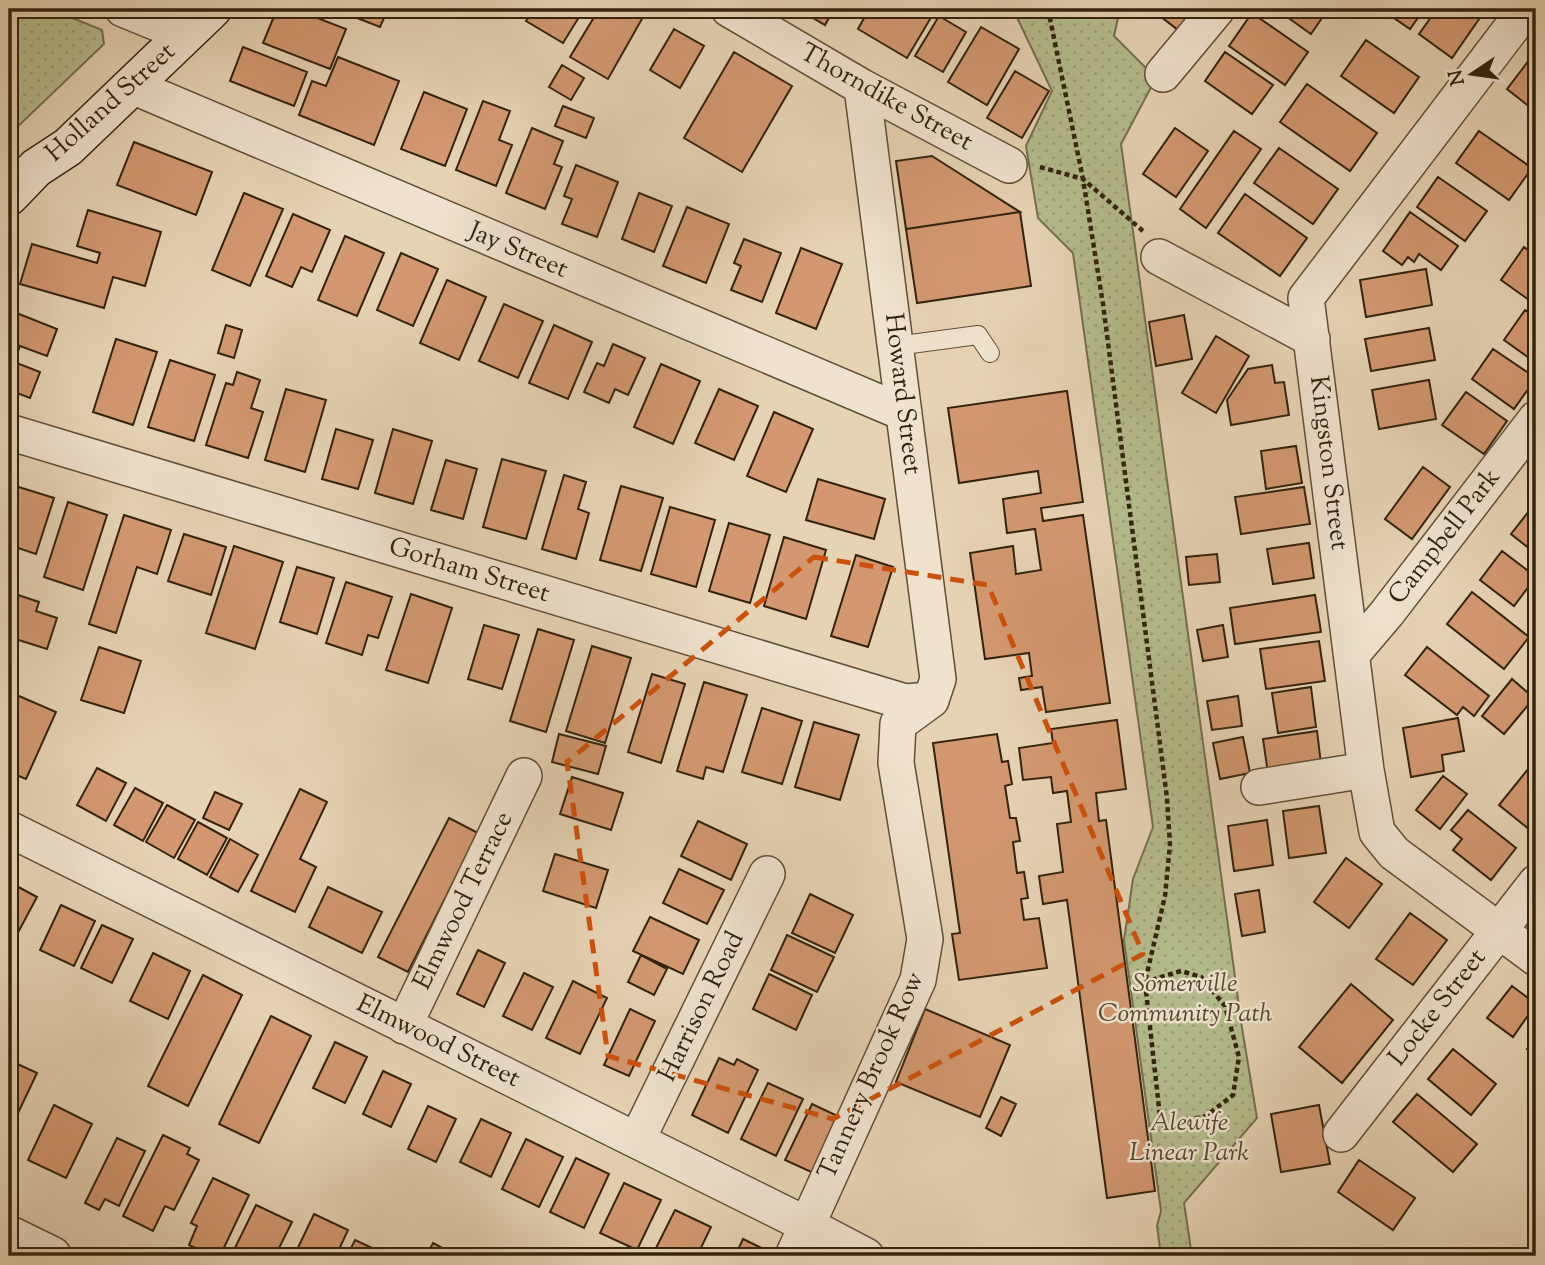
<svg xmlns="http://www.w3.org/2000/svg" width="1545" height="1265" viewBox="0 0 1545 1265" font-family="'Sorts Mill Goudy',serif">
<defs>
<pattern id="park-dots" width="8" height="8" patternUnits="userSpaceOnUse" patternTransform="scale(1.75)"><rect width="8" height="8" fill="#b5bc8d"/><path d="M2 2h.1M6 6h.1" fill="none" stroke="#9ca178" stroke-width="1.8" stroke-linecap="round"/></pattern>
</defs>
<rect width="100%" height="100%" fill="#e6d3b4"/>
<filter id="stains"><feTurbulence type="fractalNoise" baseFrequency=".00286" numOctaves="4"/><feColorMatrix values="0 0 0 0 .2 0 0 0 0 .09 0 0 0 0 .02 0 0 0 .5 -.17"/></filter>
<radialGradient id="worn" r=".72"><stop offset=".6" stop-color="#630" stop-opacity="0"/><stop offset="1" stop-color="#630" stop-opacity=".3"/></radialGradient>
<!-- park -->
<path fill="url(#park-dots)" stroke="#74704d" stroke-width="2" d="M9,9H50L102,30L104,44L9,135Z
M1013,9H1120L1114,36L1156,78L1121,144L1242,1028L1257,1118L1184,1203L1192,1256H1161L1157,1226L1161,1211L1124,940L1133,879L1153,827L1073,253L1038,218L1026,146L1052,91Z"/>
<!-- building -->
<path fill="#d39870" stroke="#33230d" stroke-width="2" d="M277,9H294L346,29L330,69L263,43Z
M334,9H388L380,27Z
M534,9H584L563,43L526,21Z
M599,9L647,10L608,79L570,57Z
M798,9H834L825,25Z
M869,9H936L907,58L858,29Z
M1151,9H1195L1178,30Z
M1276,9H1328L1311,34Z
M1381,9H1424L1410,29Z
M1437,9H1486L1452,58L1419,34Z
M1252,13L1308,52L1285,85L1229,46Z
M939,16L966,32L943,72L915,56Z
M981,27L1019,49L987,105L948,82Z
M674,29L704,46L680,88L650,70Z
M1366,40L1419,77L1394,113L1341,76Z
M243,47L307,72L294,106L230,81Z
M1536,51V112L1507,89Z
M734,52L792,86L742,172L684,138Z
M1225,52L1273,85L1252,114L1205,81Z
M338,57L399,81L374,145L299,115L312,81L326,86Z
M562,65L584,78L571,100L549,87Z
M1015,71L1049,91L1022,138L987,118Z
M1307,84L1377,133L1350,171L1280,122Z
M424,92L467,109L445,166L401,149Z
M483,101L510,111L499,140L512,145L496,186L456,170Z
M563,106L594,118L586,138L555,126Z
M532,128L563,141L554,164L562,167L545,209L506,193Z
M1175,128L1208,151L1176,197L1143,174Z
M1234,131L1261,149L1206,228L1180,209Z
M1479,131L1532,168L1509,200L1456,163Z
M134,142L212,172L196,215L117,185Z
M1279,148L1338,189L1313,224L1254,183Z
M932,156L1020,212L906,229L896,161Z
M576,165L618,182L597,237L562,224L572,199L564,196Z
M1438,177L1487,211L1465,241L1417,207Z
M244,193L283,209L250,286L212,270Z
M639,193L672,206L654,252L622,239Z
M1245,194L1307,238L1280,276L1218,233Z
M687,207L729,224L706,283L663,266Z
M88,210L161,232L145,286L113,277L104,308L20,284L32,244L97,263L100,253L77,246Z
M1020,212L1031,286L917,303L906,229Z
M1410,212L1458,246L1441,270L1419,254L1414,262L1408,257L1402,265L1383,251Z
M293,214L330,230L312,272L301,267L292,287L266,276Z
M345,236L384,253L357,316L318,300Z
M744,239L781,253L762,302L731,290L741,266L734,263Z
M1524,247L1536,256V305L1501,280Z
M801,248L842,264L816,329L776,313Z
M401,253L438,269L413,326L377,310Z
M1426,269L1432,305L1366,317L1360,280Z
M447,280L486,297L459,360L420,343Z
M504,304L543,321L518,378L479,361Z
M9,310L57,329L47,356L20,346L14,362L40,372L30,398L9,390Z
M1525,310L1536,317V363L1504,340Z
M1184,315L1192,359L1156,366L1149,322Z
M226,325L242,330L234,358L218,353Z
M554,325L592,342L568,399L529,383Z
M1429,328L1435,360L1371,371L1365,339Z
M1216,336L1249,356L1216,413L1182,393Z
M116,339L157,352L133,425L93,412Z
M613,344L645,358L628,395L615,389L609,403L584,392L597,363L604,366Z
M1493,349L1536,378L1514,409L1472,379Z
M170,360L215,375L194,441L148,427Z
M661,364L700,381L673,444L634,427Z
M1272,365L1275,383L1284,382L1289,415L1231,425L1227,400L1248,369Z
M237,372L260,380L251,408L263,412L248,458L206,445L226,383L233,385Z
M1429,380L1436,419L1379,429L1372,390Z
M286,389L326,400L305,472L265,460Z
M719,389L758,406L734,460L695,443Z
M1067,391L1083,502L1041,508L1043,521L1083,515L1110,703L1046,712L1042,687L1021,690L1019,678L1032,676L1029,653L985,659L970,553L1013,546L1016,574L1041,570L1035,529L1007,533L1003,499L1041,493L1038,471L959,483L948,408Z
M1466,392L1507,421L1484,454L1442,425Z
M774,412L813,429L786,492L747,476Z
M336,429L373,440L358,489L322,479Z
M393,429L432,441L413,504L375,493Z
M1296,446L1302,483L1266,489L1261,451Z
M502,459L546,471L526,539L483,527Z
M446,460L477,469L463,519L431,510Z
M1423,467L1450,487L1412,539L1385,519Z
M564,475L586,482L578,509L589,513L576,559L542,549Z
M818,479L885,499L874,539L806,520Z
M9,484L54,498L36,554L9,545Z
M621,486L663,498L641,571L600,560Z
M1304,487L1310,524L1241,534L1235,497Z
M68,502L107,515L83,590L44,577Z
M1533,506L1536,509V554L1511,534Z
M670,507L715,520L696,587L651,574Z
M124,515L171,530L157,574L137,567L116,633L89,624Z
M729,523L770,535L750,603L709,591Z
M184,534L226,547L211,595L168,581Z
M784,537L826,550L806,619L764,606Z
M1309,543L1314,578L1273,584L1267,549Z
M234,546L283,562L255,649L206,633Z
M1502,551L1536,577L1514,606L1480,580Z
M1217,554L1220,582L1189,585L1186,557Z
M856,555L893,567L868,647L831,636Z
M297,567L334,578L317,634L280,622Z
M346,582L392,597L378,638L368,635L362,655L326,643Z
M9,592L39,602L36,611L57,618L47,649L9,637Z
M1472,592L1529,637L1504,669L1447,624Z
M411,594L452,608L428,683L386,670Z
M1315,595L1321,632L1235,644L1230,608Z
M484,625L519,635L502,689L468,679Z
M1223,625L1228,657L1203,661L1197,630Z
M538,629L574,640L546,732L510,721Z
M1319,641L1325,681L1266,689L1260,649Z
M592,646L631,658L605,743L566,731Z
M99,647L141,661L124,713L81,700Z
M1427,647L1489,696L1474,716L1463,707L1457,715L1405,675Z
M652,674L685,684L661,763L628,752Z
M1512,679L1534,698L1504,734L1482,716Z
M704,682L747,695L723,772L706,767L703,779L677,771Z
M1311,687L1316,727L1278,733L1272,693Z
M12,693L56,712L26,779L9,772V700Z
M1238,696L1242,726L1212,730L1207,701Z
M762,708L802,721L782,784L742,772Z
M1458,718L1464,751L1442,755L1444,771L1411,777L1403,728Z
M1117,720L1126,789L1096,793L1099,821L1106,820L1155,1191L1107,1198L1067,900L1043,904L1039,876L1063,872L1057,824L1071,822L1067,791L1053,793L1051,777L1023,780L1019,748L1053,743L1051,729Z
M814,722L859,735L840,800L795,787Z
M1317,731L1322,772L1269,780L1263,739Z
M559,734L606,746L598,774L552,762Z
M997,734L1002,762L1008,761L1012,784L1005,786L1010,818H1016L1020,841L1013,842L1017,873L1024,872L1028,898L1021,899L1024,920L1039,918L1047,968L959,980L952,934L960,933L933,743Z
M1243,737L1250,773L1220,779L1213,743Z
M1533,763L1536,766L1535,834L1499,805Z
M97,768L126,783L106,821L77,805Z
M1443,776L1467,794L1440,829L1416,810Z
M572,777L623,793L611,830L560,814Z
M135,788L163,803L143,841L114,825Z
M300,789L327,802L300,859L316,867L295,912L251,891Z
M215,792L242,804L229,830L203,818Z
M167,805L195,820L174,858L146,842Z
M1319,806L1326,853L1289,858L1283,811Z
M1468,810L1516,848L1491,880L1453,850L1462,839L1451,830Z
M449,818L478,833L408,972L378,957Z
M1267,820L1273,865L1234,871L1228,826Z
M698,821L747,844L731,880L681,856Z
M198,822L227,838L207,875L178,859Z
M230,839L258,855L238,892L210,877Z
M555,854L608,870L596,908L543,891Z
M1346,858L1382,884L1349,928L1314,902Z
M679,869L724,890L707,924L663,903Z
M9,882L37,897L13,942L9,940Z
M328,887L382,912L362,953L309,927Z
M1259,890L1265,932L1242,936L1235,894Z
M810,894L853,915L835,953L792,933Z
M61,905L95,921L74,966L40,950Z
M1410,913L1447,940L1413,985L1376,959Z
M650,917L699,940L683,974L633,951Z
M102,925L133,939L112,983L81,968Z
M787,935L834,957L817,992L771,970Z
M478,950L505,963L484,1007L457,994Z
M153,953L190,971L168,1019L130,1001Z
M641,955L667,969L654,995L628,982Z
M524,973L553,987L532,1030L503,1016Z
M769,974L812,995L796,1030L753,1009Z
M203,975L242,995L188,1106L148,1086Z
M573,981L607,998L580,1054L546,1038Z
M1351,984L1393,1020L1342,1083L1299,1047Z
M1512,986L1536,1004L1513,1037L1487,1018Z
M630,1009L655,1021L629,1076L604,1065Z
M925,1009L1010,1045L980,1117L896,1082Z
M271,1016L311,1036L259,1143L219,1124Z
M1536,1037V1056L1527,1049Z
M335,1042L367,1057L345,1103L313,1088Z
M1453,1049L1496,1084L1471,1115L1428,1079Z
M719,1058L734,1065L737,1059L758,1070L728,1133L692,1115Z
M9,1060L37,1073L9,1132Z
M383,1071L411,1084L391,1127L363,1114Z
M768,1083L803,1099L776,1156L741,1139Z
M1417,1094L1477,1144L1453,1172L1393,1122Z
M1001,1097L1016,1104L1001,1136L986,1128Z
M812,1104L846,1120L820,1176L785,1160Z
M54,1105L92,1124L66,1178L28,1160Z
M1319,1105L1330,1164L1281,1172L1271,1114Z
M428,1106L456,1119L436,1162L408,1149Z
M481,1119L511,1133L491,1177L460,1162Z
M163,1135L190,1148L187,1154L199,1160L174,1210L165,1206L153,1231L123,1216Z
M117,1138L145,1151L119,1206L105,1199L99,1210L85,1203Z
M526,1139L563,1157L539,1207L502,1189Z
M576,1158L609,1174L584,1228L550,1212Z
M1359,1160L1415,1198L1393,1230L1338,1192Z
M213,1178L249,1195L220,1256H213L189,1245L197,1226L191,1223Z
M624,1183L661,1200L637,1250L600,1233Z
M256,1205L292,1222L275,1256H231Z
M1536,1208V1233L1530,1210Z
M675,1210L711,1227L697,1256H652Z
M314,1214L348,1230L336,1256H294Z
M743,1239L778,1256H735Z
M355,1240L389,1256H347Z
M433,1243L452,1253L450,1256H426Z"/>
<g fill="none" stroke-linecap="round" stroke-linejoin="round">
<!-- service casing -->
<g stroke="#604f37" stroke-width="20">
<path id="service" d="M896,346L978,335L990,353"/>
</g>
<!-- minor casing -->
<g stroke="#604f37" stroke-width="38">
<path id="minor" d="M123,9L167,27L183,38
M729,9L862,87L1009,165
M1526,9L1306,298L1366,770L1377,832L1394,853L1536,958
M1163,74L1217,9
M132,86L904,413
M862,87L938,679L931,700
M1159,257L1312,339
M9,432L905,702L931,700
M1353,653L1387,613L1536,419
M1259,787L1366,770
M9,829L803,1223L866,1256
M404,1026L524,776
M1341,1134L1536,883
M637,1140L767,874
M793,1256L918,980L925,939L896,763L898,724L931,700"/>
</g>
<!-- tertiary casing -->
<g stroke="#604f37" stroke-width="41">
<path id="tertiary" d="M9,1235L52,1256"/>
</g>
<!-- secondary casing -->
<g stroke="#33230d" stroke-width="41">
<path id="secondary" d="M9,196L36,168L68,147L212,9"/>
</g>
<!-- path -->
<path stroke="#33230d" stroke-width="4.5" stroke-dasharray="5 3.5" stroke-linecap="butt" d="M1048,9L1083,179L1103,304L1167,798L1170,845L1165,896L1145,982L1161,1126L1206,1116L1233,1095L1239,1057L1225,1006L1201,977L1181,971L1145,982
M1040,167L1083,179L1143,231"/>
<!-- service -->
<use href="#service" stroke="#efe2ce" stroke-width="18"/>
<!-- minor -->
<use href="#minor" stroke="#efe2ce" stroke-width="35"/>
<!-- tertiary -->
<use href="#tertiary" stroke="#efe2ce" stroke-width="38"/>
<!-- secondary -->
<use href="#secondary" stroke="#efe2ce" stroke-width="38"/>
</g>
<!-- marked area -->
<path fill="none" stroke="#cd510c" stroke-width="5" stroke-dasharray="14 9" stroke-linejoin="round" d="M814,557L988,585L1143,954L833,1119L608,1056L567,762Z"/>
<g text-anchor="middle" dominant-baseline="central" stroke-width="5" stroke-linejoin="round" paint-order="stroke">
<!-- street labels -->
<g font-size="26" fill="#33230d" stroke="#efe2ce">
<text transform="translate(886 98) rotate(29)">Thorndike Street</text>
<text transform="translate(111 103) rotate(-42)">Holland Street</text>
<text transform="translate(518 251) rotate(23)">Jay Street</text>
<text transform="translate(902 394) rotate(83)">Howard Street</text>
<text transform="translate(1328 463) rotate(83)">Kingston Street</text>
<text transform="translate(1445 537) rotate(-52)">Campbell Park</text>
<text transform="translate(469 571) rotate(17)">Gorham Street</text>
<text transform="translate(464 901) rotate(-64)">Elmwood Terrace</text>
<text transform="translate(702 1007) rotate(-64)">Harrison Road</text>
<text transform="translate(1438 1008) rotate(-52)">Locke Street</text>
<text transform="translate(438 1042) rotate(26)">Elmwood Street</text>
<text transform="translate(872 1076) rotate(-66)">Tannery Brook Row</text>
</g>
<!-- park labels -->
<g font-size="26" font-style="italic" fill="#54492d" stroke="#efe2ce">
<text x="1185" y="984">Somerville<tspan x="1185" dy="30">Community Path</tspan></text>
<text x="1189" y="1123">Alewife<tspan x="1189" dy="30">Linear Park</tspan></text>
</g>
</g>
<!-- margin -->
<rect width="1545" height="1265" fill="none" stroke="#e6d3b4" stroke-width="35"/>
<rect x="10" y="10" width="1524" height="1244" fill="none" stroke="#33230d" stroke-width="3.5"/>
<rect x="18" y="18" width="1510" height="1230" fill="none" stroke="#33230d" stroke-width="2"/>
<!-- north arrow -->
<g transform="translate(1472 74) rotate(257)" stroke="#efe2ce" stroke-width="5" paint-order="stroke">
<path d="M0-5L12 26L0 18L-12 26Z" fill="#33230d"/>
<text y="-10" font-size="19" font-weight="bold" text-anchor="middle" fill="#33230d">N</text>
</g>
<rect width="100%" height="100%" filter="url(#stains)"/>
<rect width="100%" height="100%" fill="url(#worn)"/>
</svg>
